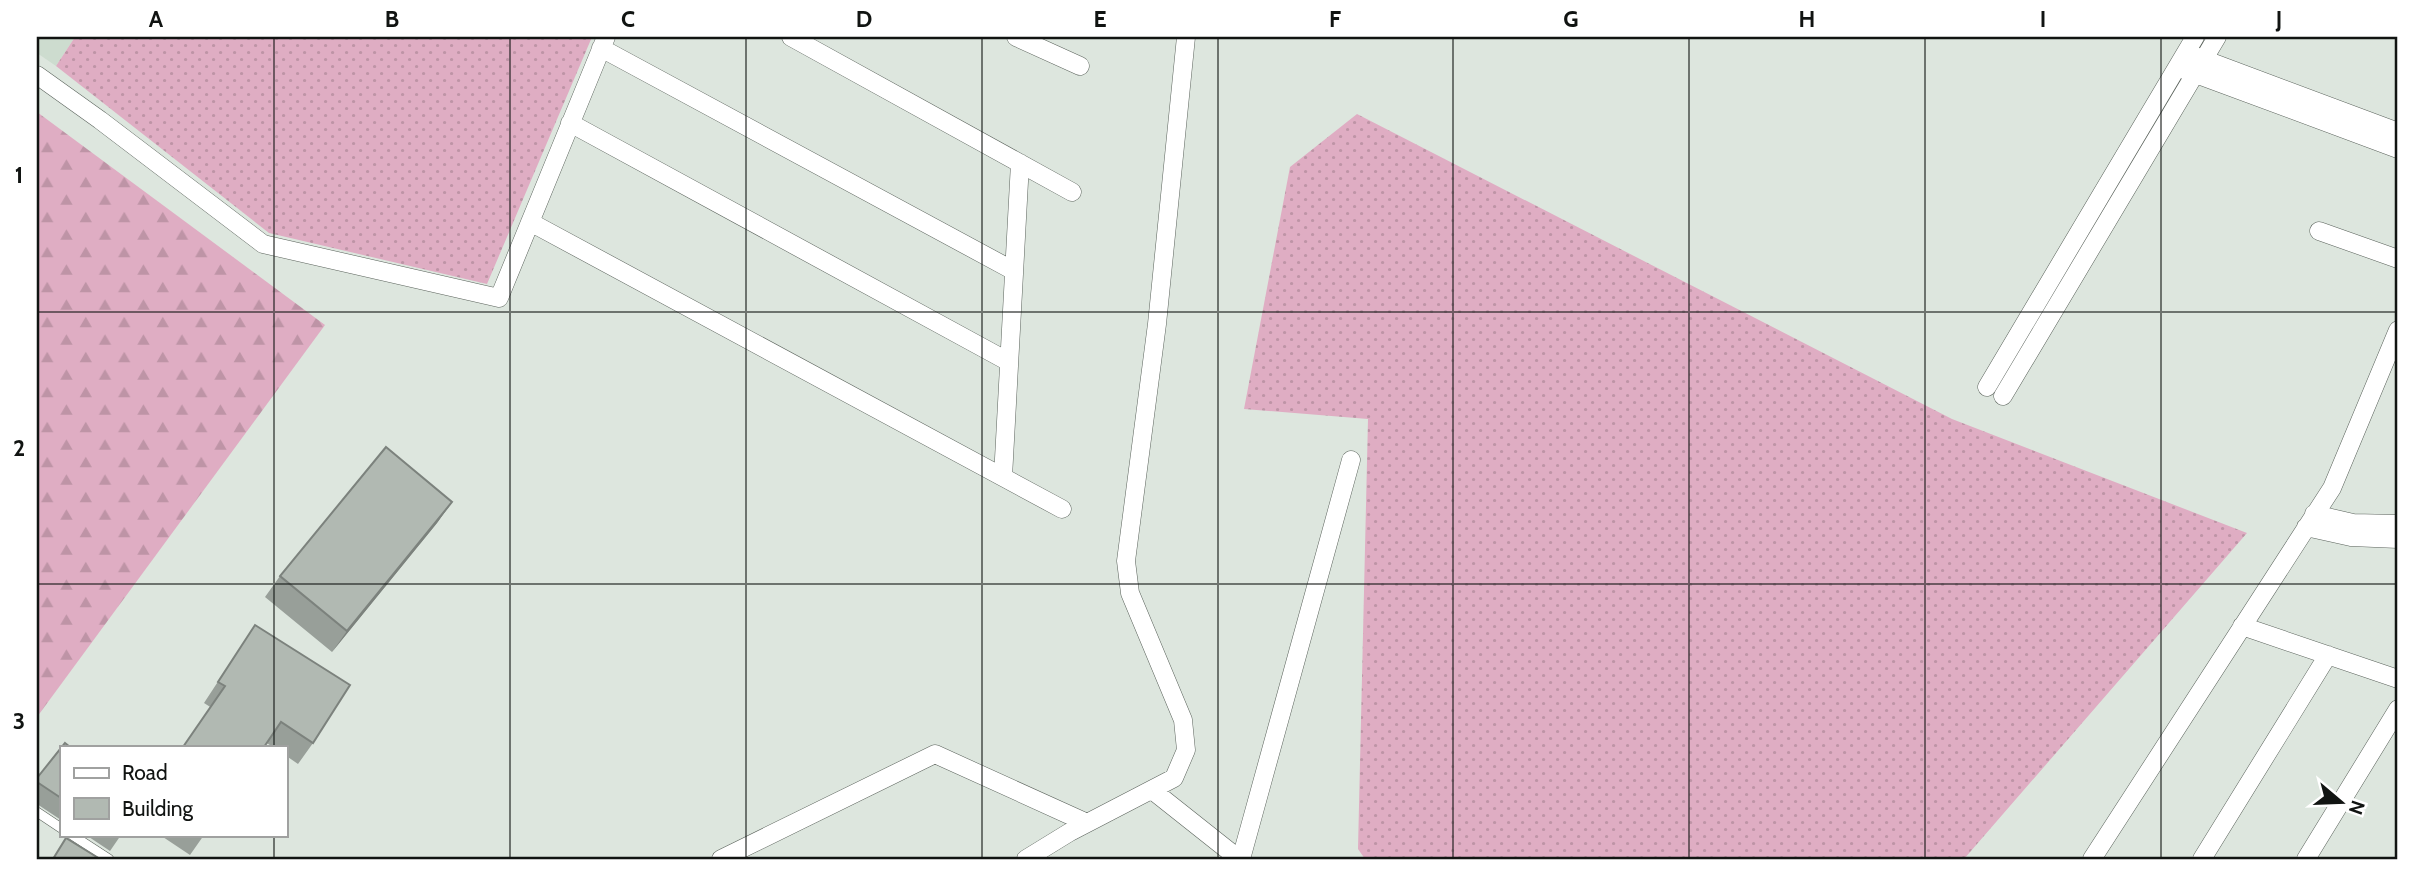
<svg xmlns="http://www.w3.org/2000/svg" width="2435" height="896" viewBox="0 0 2435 896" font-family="Cabin,sans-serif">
<defs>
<pattern id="grass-dots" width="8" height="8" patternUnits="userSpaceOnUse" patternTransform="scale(1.75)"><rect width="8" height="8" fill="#dfadc3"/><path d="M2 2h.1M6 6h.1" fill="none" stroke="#be94a6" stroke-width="1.8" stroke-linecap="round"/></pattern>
<pattern id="forest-firs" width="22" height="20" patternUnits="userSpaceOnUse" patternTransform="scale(1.75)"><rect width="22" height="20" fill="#dfadc3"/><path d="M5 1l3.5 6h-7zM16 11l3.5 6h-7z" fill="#be94a6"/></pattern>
</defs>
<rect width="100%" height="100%" fill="#dde6de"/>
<!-- built -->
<path fill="#cddccf" d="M37,37H75L56,66L37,53Z"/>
<!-- grass -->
<path fill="url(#grass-dots)" d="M75,37H592L487,284L269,233L56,66Z
M1357,114L1952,419L2247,533L1964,859H1365L1358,849L1368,419L1244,409L1290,167Z"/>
<!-- forest -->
<path fill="url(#forest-firs)" d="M37,112L325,325L37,717Z"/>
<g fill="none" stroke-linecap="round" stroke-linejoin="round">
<!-- lane casing -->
<g stroke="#5b635c" stroke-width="10">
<path id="lane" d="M37,812L61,828
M72,835L109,859"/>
</g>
<!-- street casing -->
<g stroke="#5b635c" stroke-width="19">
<path id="street" d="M791,37L1072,192
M1016,37L1080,66
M601,48L1014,271
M2192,55L2398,132
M2185,70L2398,149
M37,75L100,120L263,244L499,298L606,37
M570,123L1009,362
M530,222L1062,509
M2319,231L2398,259
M1987,387L2195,37
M2003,396L2217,37
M1003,477L1020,163
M2314,514L2353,523L2398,524
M2306,527L2351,537L2398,539
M2242,626L2398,679
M1152,790L1239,859
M721,859L935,754L1087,823
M1026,859L1070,832L1174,778L1186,750L1183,720L1130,593L1126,561L1157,324L1186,37
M1241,859L1351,460
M2092,859L2332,488L2398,330
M2202,859L2328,655
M2306,859L2398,709"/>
</g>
<!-- lane -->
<use href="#lane" stroke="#fff" stroke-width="9"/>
<!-- street -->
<use href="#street" stroke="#fff" stroke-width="18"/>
</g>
<!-- wall -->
<path fill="#989f99" d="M452,502L437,523L332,652L265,597L280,576Z
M255,625L313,743L298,764L285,755V747H273L204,703Z
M61,747V820L37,804V778Z
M86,835H121L110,851Z
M160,835H204L190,855Z"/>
<!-- shaded-wall -->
<path fill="#7c827d" d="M452,502L437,523L332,652L347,631Z"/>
<!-- building -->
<path fill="#b1b9b2" stroke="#7c827d" stroke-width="2" d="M386,447L452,502L347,631L280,576Z
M255,625L350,685L313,743L281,722L264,747H183L225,686L218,682Z
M65,743L70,747H61V798L37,782V778Z
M66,838L100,859H53Z"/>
<!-- grid -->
<path fill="none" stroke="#111412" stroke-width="2" stroke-opacity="0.55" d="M274,37V747M510,37V859M746,37V859M982,37V859M1218,37V859M1453,37V859M1689,37V859M1925,37V859M2161,37V859M37,312H2398M37,584H2398M274,835V859"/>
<!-- border -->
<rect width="2435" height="896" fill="none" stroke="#ffffff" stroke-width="77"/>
<!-- legend -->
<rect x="60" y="746" width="228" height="91" fill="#ffffff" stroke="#a0a1a0" stroke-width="2"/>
<rect x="74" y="768" width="35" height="10" fill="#ffffff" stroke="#a0a1a0" stroke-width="2"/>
<text x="122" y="780" font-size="21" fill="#111412">Road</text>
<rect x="74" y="798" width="35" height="21" fill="#b1b9b2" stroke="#a0a1a0" stroke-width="2"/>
<text x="122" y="816" font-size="21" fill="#111412">Building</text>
<!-- north arrow -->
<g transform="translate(2341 802) rotate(109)" stroke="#ffffff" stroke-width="5" paint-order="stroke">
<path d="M0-5L12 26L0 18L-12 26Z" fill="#111412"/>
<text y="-10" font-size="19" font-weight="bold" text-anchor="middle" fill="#111412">N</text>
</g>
<rect x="38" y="38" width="2358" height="820" fill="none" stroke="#111412" stroke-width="2.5"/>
<g font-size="23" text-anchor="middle" font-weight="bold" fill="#111412">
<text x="156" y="27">A</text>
<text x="392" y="27">B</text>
<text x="628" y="27">C</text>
<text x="864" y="27">D</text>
<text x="1100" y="27">E</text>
<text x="1335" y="27">F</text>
<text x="1571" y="27">G</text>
<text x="1807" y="27">H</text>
<text x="2043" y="27">I</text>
<text x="2279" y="27">J</text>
<text x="19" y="183">1</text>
<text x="19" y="456">2</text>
<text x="19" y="729">3</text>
</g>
</svg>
